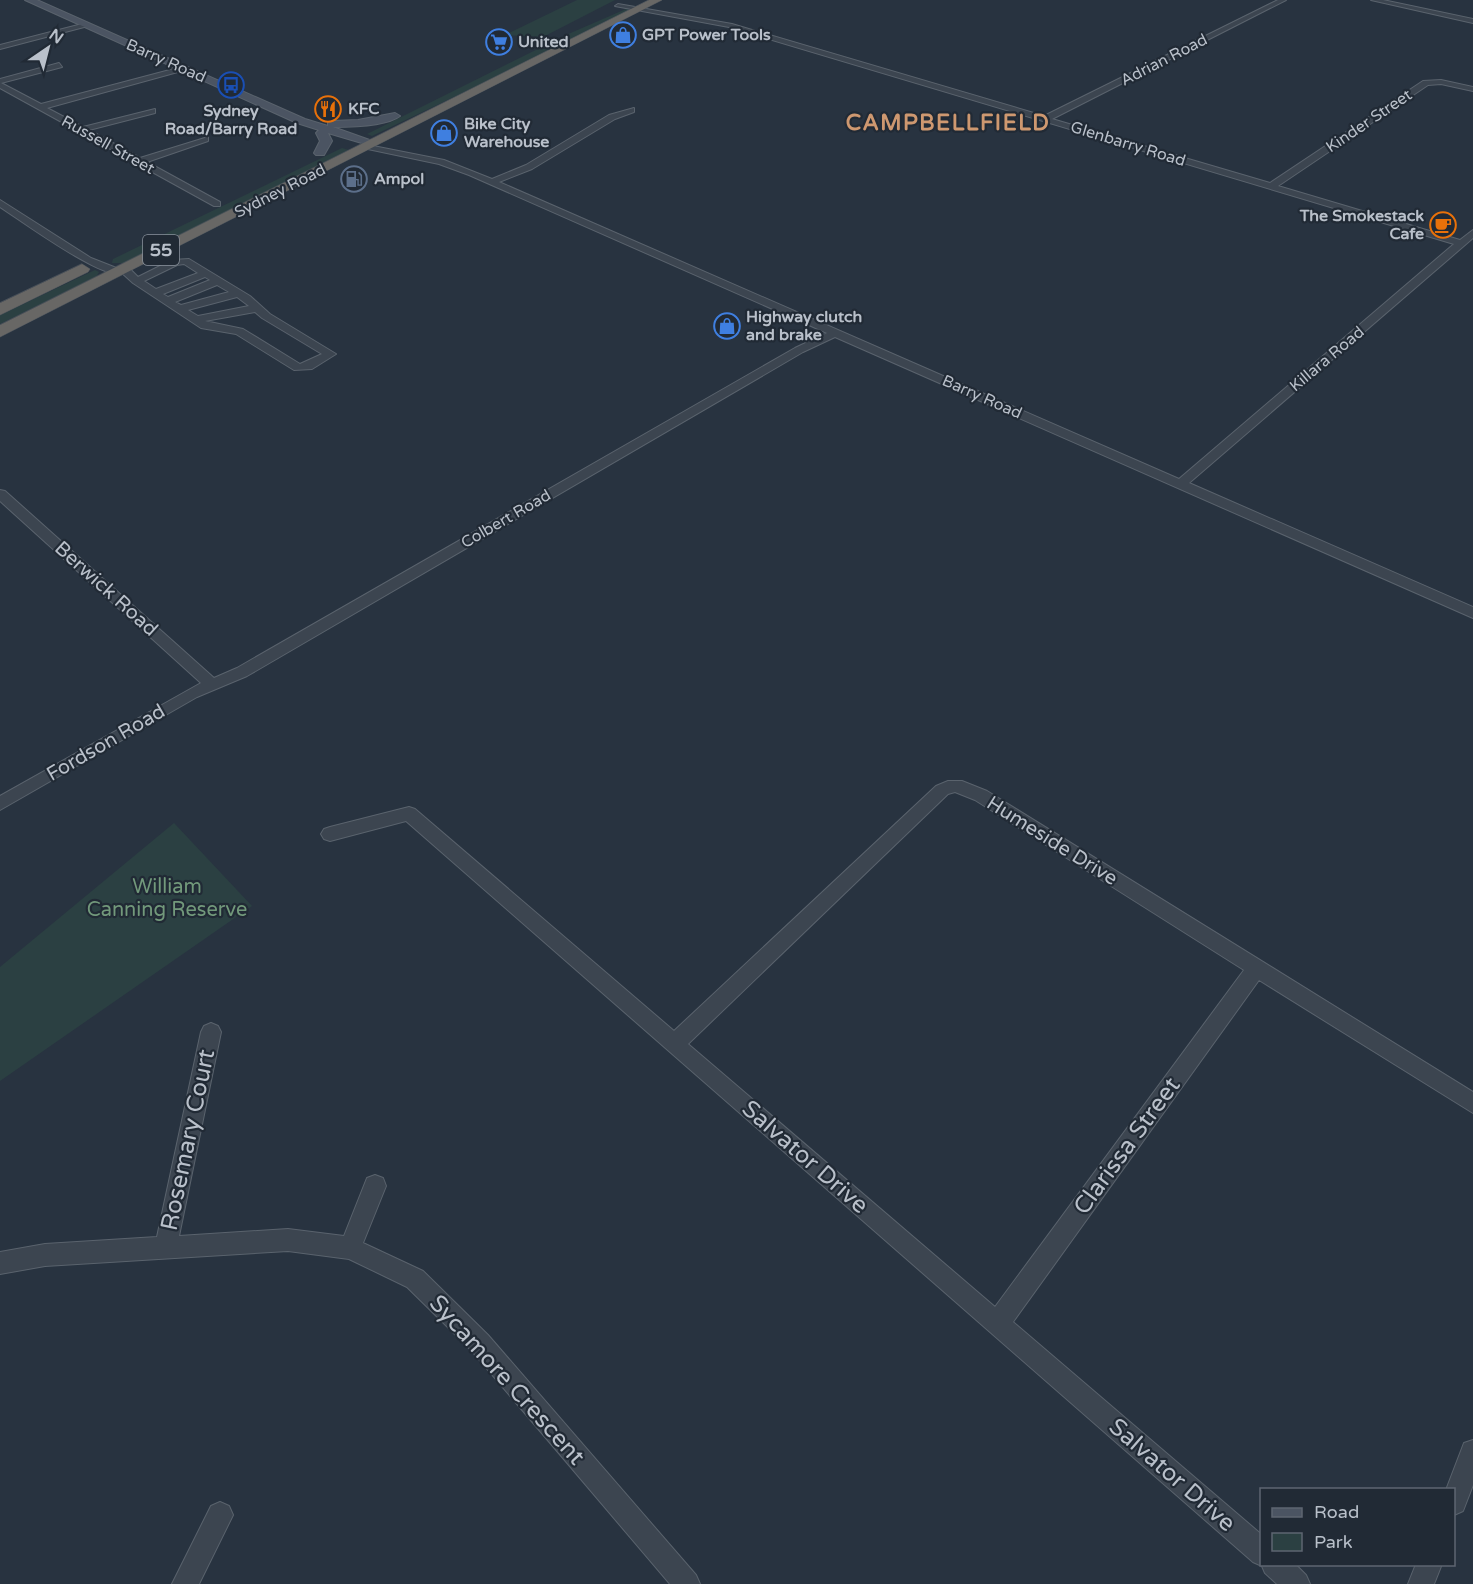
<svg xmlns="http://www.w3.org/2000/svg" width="1473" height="1584" viewBox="0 0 1473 1584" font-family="'Varela Round',sans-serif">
<rect width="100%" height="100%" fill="#283340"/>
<!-- green -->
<path fill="#2b4042" d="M577,0H615L543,37L505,35Z
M626,9L630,10L479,85L372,136L367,134L566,35Z
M342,148L349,150L126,263H112L113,259Z
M95,270L99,272L96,277L0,324V315Z
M174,823L252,906L0,1081V967Z"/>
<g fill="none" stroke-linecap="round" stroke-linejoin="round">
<!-- minor casing -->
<g stroke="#5a636d" stroke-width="2">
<path id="minor" d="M1278,0H1286L1052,119L1270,183L1423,81L1441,80L1473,87V91L1441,84L1428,85L1278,186L1460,240L1473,230V238L1189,483L1473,607V618L835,337L803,352L247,676L197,697L0,810V796L201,683L0,501V490L5,491L214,678L237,668L795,348L827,333L469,175L439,164L363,148V144L444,160L492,179L526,165L609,115L634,108V112L615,119L532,169L499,182L1179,479L1454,244L729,27L615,6L618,4L732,24L1044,116Z
M1371,0H1383L1473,19V23Z
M86,23L88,26L0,49V45Z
M59,63L62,67L1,83L41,104L185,66V70L47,108L83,127L155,109V113L89,130L140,158L208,137V141L147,162L220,202V206H214L0,88V79Z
M0,200L91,258L119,269L128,267L138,277L172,260L189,259L250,296L270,314L336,354L312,369L294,370L236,334L201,328L133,283L122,273C105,282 19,219 0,207ZM184,264L198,273L156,289L144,281L177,265ZM205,277L210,280L168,297L163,294ZM217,285L229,292L181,305L175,302ZM237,297L249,306L198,316L188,310ZM255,312L262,318L322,354L300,364L243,329L205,321Z
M948,781H962L987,791L1473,1092V1113L1259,980L1013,1322L1262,1535V1564H1295L1306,1575L1310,1584H1277L1265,1573L1262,1566L1253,1562L406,821L330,841L324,839L321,834L324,829L330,827L409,807L415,809L674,1031L936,786ZM955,792L975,800L1244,970L995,1307L688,1044L948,794Z
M211,1023L218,1026L221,1032L179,1236L288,1229L344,1236L367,1178L375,1175L383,1178L386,1186L363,1243L423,1271L488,1335L696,1575L700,1584H670L472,1351L407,1287L349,1259L288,1251L45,1266L0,1274V1252L45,1244L157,1237L201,1032L204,1026Z
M1473,1440V1485L1463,1511L1454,1515V1490H1446L1464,1443Z
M220,1502L229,1506L233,1515L199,1584H172L211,1506Z
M1416,1564H1442L1434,1584H1408Z"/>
</g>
<!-- secondary casing -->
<g stroke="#5a636d" stroke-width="2">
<path id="secondary" d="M25,0H37L305,119L328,126V122L332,121L358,120L395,113L400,116C387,126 350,127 333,127L378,143L372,146L328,133L332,141L324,155H316L314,153L320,141L316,133L319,130L297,123Z"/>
</g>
<!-- trunk casing -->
<g stroke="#47505a" stroke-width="1">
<path id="trunk" d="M649,0H662L0,337V325Z
M82,264L90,269L88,272L0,315V303Z"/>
</g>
<!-- minor -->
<use href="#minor" fill="#3c4550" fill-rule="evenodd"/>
<!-- secondary -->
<use href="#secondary" fill="#4b5462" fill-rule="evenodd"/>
<!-- trunk -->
<use href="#trunk" fill="#686765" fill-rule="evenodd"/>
</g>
<!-- icons -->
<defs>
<g id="shop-ring" transform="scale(1.35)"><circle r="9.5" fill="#212a35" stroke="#3f7fe0" stroke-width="1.5"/><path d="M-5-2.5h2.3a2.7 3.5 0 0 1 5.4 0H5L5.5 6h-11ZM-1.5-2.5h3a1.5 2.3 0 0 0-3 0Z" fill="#3f7fe0"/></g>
<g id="supermarket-ring" transform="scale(1.35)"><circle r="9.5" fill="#212a35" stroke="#3f7fe0" stroke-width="1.5"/><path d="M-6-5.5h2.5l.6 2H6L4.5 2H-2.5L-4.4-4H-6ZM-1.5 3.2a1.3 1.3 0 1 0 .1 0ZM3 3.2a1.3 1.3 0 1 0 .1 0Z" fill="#3f7fe0"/></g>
<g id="bus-ring" transform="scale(1.35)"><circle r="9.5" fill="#212a35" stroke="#1a4fb4" stroke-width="1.5"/><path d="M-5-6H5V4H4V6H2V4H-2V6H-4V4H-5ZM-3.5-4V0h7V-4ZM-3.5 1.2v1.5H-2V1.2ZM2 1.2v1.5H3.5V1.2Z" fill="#1a4fb4"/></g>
<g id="restaurant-ring" transform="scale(1.35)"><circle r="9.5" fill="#212a35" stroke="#e8710a" stroke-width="1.5"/><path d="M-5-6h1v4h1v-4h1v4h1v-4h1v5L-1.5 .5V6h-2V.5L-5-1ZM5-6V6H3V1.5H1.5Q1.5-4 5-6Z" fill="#e8710a"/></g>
<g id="fuel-ring" transform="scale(1.35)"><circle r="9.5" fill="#212a35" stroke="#5c6f8a" stroke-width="1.5"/><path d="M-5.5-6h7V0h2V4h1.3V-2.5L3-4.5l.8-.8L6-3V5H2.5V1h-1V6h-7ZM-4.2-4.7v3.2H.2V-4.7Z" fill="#5c6f8a"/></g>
<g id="cafe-ring" transform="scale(1.35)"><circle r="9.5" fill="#212a35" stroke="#e8710a" stroke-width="1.5"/><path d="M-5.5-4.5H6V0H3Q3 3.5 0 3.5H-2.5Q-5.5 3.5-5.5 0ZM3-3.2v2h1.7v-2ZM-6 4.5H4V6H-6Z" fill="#e8710a"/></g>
</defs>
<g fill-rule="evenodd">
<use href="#shop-ring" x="623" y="35"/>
<use href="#supermarket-ring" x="499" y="42"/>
<use href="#bus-ring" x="231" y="85"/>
<use href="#restaurant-ring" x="328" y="109"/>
<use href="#shop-ring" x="444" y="133"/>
<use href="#fuel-ring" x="354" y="179"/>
<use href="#cafe-ring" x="1443" y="225"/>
<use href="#shop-ring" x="727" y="326"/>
</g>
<g text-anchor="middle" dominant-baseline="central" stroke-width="4.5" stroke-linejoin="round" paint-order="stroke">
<!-- far-poi labels -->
<g font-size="16" font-weight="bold" fill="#b9c0ca" stroke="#212a35" text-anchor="start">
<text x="642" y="35">GPT Power Tools</text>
<text x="518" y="42">United</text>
<text x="348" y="109">KFC</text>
<text x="231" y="111" text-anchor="middle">Sydney<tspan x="231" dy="18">Road/Barry Road</tspan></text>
<text x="464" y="124">Bike City<tspan x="464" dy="18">Warehouse</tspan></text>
<text x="374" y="179">Ampol</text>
<text x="1424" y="216" text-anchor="end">The Smokestack<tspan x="1424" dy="18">Cafe</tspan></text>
<text x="746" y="317">Highway clutch<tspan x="746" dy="18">and brake</tspan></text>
</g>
<!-- far-street labels -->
<g font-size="16" fill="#b9c0ca" stroke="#212a35">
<text transform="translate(1164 60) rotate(-27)">Adrian Road</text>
<text transform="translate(166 61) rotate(24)">Barry Road</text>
<text transform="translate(1369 121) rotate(-34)">Kinder Street</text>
<text transform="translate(1128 144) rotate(17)">Glenbarry Road</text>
<text transform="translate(108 145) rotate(29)">Russell Street</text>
<text transform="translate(280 191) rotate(-27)">Sydney Road</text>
<text transform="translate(1327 359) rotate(-40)">Killara Road</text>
<text transform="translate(982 397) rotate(24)">Barry Road</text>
<text transform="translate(506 519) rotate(-30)">Colbert Road</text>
</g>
<!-- shield labels -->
<rect fill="#212a35" stroke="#8b939d" stroke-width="1.5" x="143" y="235" width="36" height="30" rx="4.5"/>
<g font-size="18" font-weight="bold" fill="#b9c0ca">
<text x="161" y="250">55</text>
</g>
<!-- street labels -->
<g font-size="20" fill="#b9c0ca" stroke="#212a35">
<text transform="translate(106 589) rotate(42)">Berwick Road</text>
<text transform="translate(106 743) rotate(-30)">Fordson Road</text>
<text transform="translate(1052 841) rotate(32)">Humeside Drive</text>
</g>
<!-- park labels -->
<g font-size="20" fill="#72997b" stroke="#212a35">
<text x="167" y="887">William<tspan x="167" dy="23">Canning Reserve</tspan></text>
</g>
<!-- far-district labels -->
<g font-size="22" font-weight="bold" letter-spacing="1.5" fill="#ce9870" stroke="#212a35">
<text x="948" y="123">CAMPBELLFIELD</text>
</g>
<!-- near-street labels -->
<g font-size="24" fill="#b9c0ca" stroke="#212a35">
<text transform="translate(188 1140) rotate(-78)">Rosemary Court</text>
<text transform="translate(1127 1146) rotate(-54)">Clarissa Street</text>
<text transform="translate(805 1157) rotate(41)">Salvator Drive</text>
<text transform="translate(507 1380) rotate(48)">Sycamore Crescent</text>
<text transform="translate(1172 1475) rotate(41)">Salvator Drive</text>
</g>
</g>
<!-- legend -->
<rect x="1260" y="1488" width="195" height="78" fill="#212a35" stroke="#5e6671" stroke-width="1.5"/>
<rect x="1272" y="1508" width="30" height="9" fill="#4b5462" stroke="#5e6671" stroke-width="1.5"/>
<text x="1314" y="1518" font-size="18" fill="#b9c0ca">Road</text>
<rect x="1272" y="1533" width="30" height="18" fill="#2b4042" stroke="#5e6671" stroke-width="1.5"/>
<text x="1314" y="1548" font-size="18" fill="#b9c0ca">Park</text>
<!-- north arrow -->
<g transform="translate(48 48) rotate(35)" stroke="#212a35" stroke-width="4.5" paint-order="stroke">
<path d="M0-4.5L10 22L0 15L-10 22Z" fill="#b9c0ca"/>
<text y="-9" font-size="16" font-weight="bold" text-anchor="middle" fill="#b9c0ca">N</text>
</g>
</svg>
